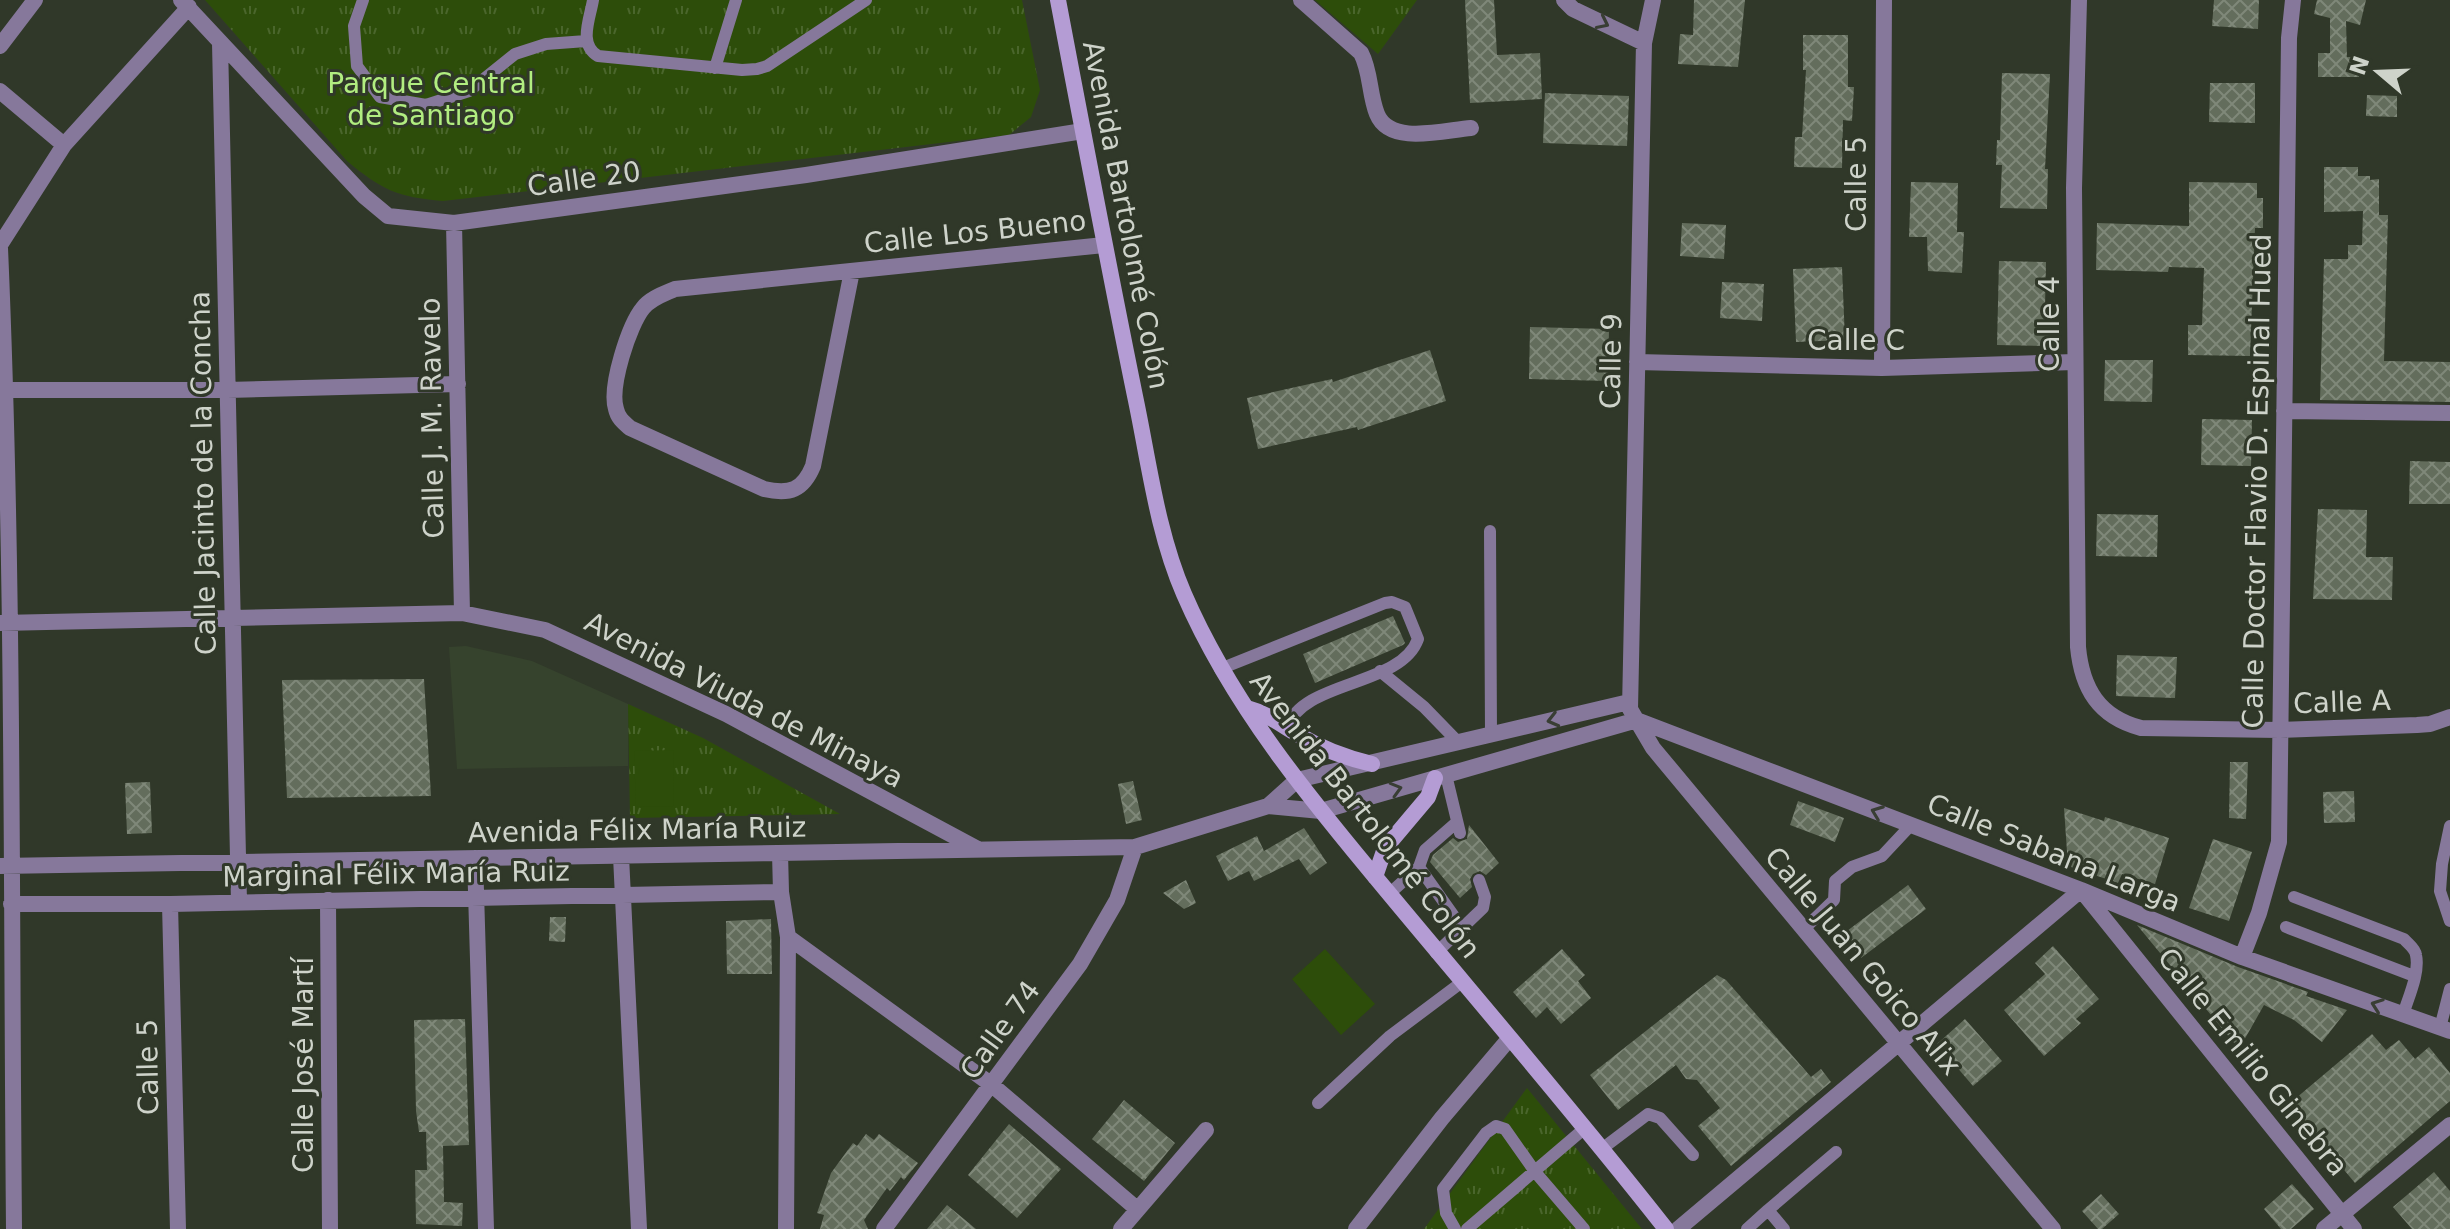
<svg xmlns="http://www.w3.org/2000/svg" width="2450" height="1229" viewBox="0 0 2450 1229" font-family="'DejaVu Sans',sans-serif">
<defs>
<pattern id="grass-tufts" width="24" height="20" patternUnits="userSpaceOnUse" patternTransform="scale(2)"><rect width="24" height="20" fill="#2d4d0a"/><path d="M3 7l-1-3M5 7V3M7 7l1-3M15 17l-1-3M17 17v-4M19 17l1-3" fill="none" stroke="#4a662c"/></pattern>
<pattern id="building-cross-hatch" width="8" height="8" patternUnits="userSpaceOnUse" patternTransform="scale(2)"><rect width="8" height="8" fill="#636d5c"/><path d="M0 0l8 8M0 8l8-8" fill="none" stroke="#7f8879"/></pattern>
</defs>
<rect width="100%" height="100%" fill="#303829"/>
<!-- built -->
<path fill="#36432d" d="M466,646L532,661L628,704V766L457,769L449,647Z"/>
<!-- grass -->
<path fill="url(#grass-tufts)" d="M205,0H1022L1040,90L1031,117L1009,135L443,201C397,197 382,190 347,161Z
M1315,0H1417L1378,54Z
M628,704L703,738L840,814L630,818Z
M1527,1088L1642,1229H1424Z"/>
<!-- pitch -->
<path fill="#2d4d0a" d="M673,750L674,806L636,807L634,751Z
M1325,949L1375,1004L1341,1035L1292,979Z"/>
<!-- building -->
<path fill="url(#building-cross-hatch)" d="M1465,0H1494L1497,55L1540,53L1542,99L1470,103Z
M1694,0H1745L1738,67L1678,64L1680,34L1693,35Z
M2214,0H2259L2258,29L2212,26Z
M2317,0H2366L2360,25L2346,21L2347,57H2360L2359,77H2318V53H2330V18L2314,14Z
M1803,35H1848V87H1854L1852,121L1843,120L1842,168L1794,167L1795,137H1802L1806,70H1803Z
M2002,73L2050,74L2045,169H2048L2047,209L2000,208L2002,165H1996L1997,140H2000Z
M2210,83H2255V123L2209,122Z
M1545,93L1629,96L1627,146L1543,143Z
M2367,95L2397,96V117L2366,116Z
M2324,167H2358V176H2370V180L2379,179V215H2388L2384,361L2450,362V402L2320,400L2324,259H2348V245H2362L2363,211L2324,212Z
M1911,182L1958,183L1957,232H1964L1962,273L1928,271L1927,237H1909Z
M2189,182L2257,183V198H2263V228H2255L2250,356L2188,355V325H2202L2204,268L2169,267L2168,272L2096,270L2097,223L2189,226Z
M1682,223L1726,225L1724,259L1680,256Z
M1999,261L2046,262L2045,307H2051V346L1997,345Z
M1842,267L1845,340L1796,342L1793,269Z
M1722,282L1764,284L1762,321L1720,318Z
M1530,327L1609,329L1608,381L1529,379Z
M1430,350L1446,401L1358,430L1357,427L1258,449L1247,398L1332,379L1333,382Z
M2105,360H2153L2152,402L2104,401Z
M2202,419L2252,420L2251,466L2201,465Z
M2410,461L2450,462V504H2409Z
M2318,509L2367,510L2366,557H2393L2392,600L2313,599Z
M2097,514L2158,515L2157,557L2096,556Z
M1393,616L1405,643L1403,645L1315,683L1303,654Z
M2117,655L2177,657L2175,698L2116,696Z
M424,679L431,796L287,798L282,680Z
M2230,762H2248L2246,819L2229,818Z
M1133,781L1142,820L1126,824L1118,784Z
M150,782L152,833L127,834L125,783Z
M2354,791L2355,822L2324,823L2323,792Z
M1798,801L1844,818L1835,842L1790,825Z
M2064,808L2104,821L2105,817L2169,838L2155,884L2122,874L2118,883L2068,866Z
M1469,825L1499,863L1486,875L1480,871L1473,874L1470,879L1472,887L1460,898L1430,862L1433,855L1453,838L1458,842L1467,839Z
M1304,828L1327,863L1310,875L1299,859L1254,881L1249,871L1228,881L1216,856L1257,836L1264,851Z
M2213,839L2252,852L2229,921L2189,908Z
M1186,880L1196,903L1184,909L1163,893Z
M1908,885L1926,909L1861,958L1843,934Z
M550,917H566L565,942L549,941Z
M771,919L772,974H727L726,921Z
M2137,925L2238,967L2308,992L2306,996L2347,1010L2322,1042L2294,1020L2264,1005L2239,1049Z
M2053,946L2099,999L2076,1019L2081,1023L2044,1056L2004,1010L2045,974L2035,963Z
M1562,949L1585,975L1578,981L1591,998L1561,1024L1547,1007L1536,1018L1513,992Z
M1717,975L1726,980L1811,1077L1821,1069L1831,1082L1731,1166L1698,1126L1720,1108L1697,1080L1686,1079L1676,1065L1618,1110L1590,1075Z
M465,1019L469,1145L443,1146L444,1202L463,1203L462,1226L416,1224L415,1170H427L426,1132H419L416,1111L414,1020Z
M1965,1019L2002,1061L1973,1086L1937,1044Z
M2372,1034L2386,1050L2399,1040L2415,1059L2429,1047L2450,1073V1101L2355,1183L2289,1104Z
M1124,1100L1175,1143L1144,1181L1092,1139Z
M1009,1124L1061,1169L1017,1218L968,1175Z
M866,1134L874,1140L879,1134L918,1163L904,1180L901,1177L890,1191L887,1188L864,1220L868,1229H820L824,1215L817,1213L831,1173L853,1143L857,1146Z
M2434,1172L2450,1191V1229H2412L2393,1207Z
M2292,1184L2314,1209L2291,1229H2281L2264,1209Z
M2101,1194L2119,1214L2102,1229H2098L2082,1211Z
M947,1205L976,1229H927Z"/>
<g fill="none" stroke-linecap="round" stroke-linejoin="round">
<!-- service -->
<path stroke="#86789b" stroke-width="12" d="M363,0L354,26L357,66L380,97L426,105L469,91L515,54L546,44L586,41
M593,0C590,19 578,44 598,56L742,70L757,69L767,66L866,0
M715,68L736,0
M1490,531L1491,735
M1220,669L1385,603L1392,602L1405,607L1418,639C1401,687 1302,680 1287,728
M1380,671L1424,707L1459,743
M1446,775L1460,833
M2450,826L2442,864L2440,891L2450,921
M1419,867L1463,929
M1389,894L1419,867L1425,850L1457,822
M2294,897L2404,939C2408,944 2415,948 2416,955C2420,973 2408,998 2403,1015
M2286,927L2414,976
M1803,930L1834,900L1835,881L1852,867L1882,856L1911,825
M1436,953L1483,908L1485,897L1479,880
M2440,1028L2450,989
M1318,1103L1390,1036L1462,982
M1603,1148L1648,1114L1660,1118L1693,1155
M1768,1210L1836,1152
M1455,1229L1446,1213L1443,1189L1486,1133L1496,1126L1505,1129L1536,1173L1584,1229
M1467,1229L1585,1128
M1747,1229L1768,1210L1784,1229"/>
<!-- minor -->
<path stroke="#86789b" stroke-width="16" d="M181,0L364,196L388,216L454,223L806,175L1083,131
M1301,0L1361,53C1371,72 1369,94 1377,114C1390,146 1444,130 1471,128
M1564,0L1573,9L1644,43
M1653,0L1644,43L1630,709L1653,748L2053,1229
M2079,0L2074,188L2078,647C2082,689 2099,717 2141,728L2280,730L2417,725L2430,724L2450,717
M220,43L239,902
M0,46L35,0
M0,91L64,145
M454,223L462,613
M0,245L64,145L189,7
M0,248C14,574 11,902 14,1229
M852,271L813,466C803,490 790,495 764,489L630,428C623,422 618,418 616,409C609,387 629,325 643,308C651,298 664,294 675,289L1104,245
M1637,362L1882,368L2075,362
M1882,368L1884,0
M0,390H227L458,384
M2284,411L2450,413
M0,623L462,613L545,630L726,714L976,848
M1639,721L2081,890L2242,957L2450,1031
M1268,806L1297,780L1629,702
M780,853L781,892L788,937L786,1229
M621,856L639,1229
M475,858L486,1229
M0,866L1135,847L1268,806L1321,811L1637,720
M2082,891L2354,1229
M328,900L330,1229
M11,904H170L781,892
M170,904L178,1229
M788,937L992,1085L1137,1209
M2242,957L2259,913L2279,842L2289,38L2293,0
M884,1229L1080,964L1117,900L1135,847
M1121,1229L1206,1130
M1356,1229L1442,1118L1509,1039
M1678,1229L2081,890"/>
<!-- tertiary -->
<path stroke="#86789b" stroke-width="16" d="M2324,1229L2450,1125"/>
<!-- secondary -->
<path stroke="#b49cd4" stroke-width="16" d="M1058,0C1083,132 1108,264 1135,396C1149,462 1157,532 1184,594C1232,705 1310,799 1387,891C1480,1003 1576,1114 1666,1229
M1247,708C1266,713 1280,724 1297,734C1320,748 1346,758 1372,764
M1375,877L1385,848L1428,797L1435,778"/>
</g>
<!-- one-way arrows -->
<defs><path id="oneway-chevron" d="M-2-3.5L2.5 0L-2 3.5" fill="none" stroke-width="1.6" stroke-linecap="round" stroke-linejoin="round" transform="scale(2)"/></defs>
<g stroke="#393e34">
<use href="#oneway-chevron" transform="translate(1603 23) rotate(26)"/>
<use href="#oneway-chevron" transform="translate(1553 720) rotate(166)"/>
<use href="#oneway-chevron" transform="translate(1396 789) rotate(-16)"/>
<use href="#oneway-chevron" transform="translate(1877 812) rotate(-159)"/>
<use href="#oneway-chevron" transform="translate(2377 1005) rotate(-160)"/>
</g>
<g text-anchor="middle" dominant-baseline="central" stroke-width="6" stroke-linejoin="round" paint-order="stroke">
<!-- park labels -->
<g font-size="28" fill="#b1ed80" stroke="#303829">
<text x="431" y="83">Parque Central<tspan x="431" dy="32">de Santiago</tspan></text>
</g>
<!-- street labels -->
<g font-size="28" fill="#ced3ca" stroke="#303829">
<text transform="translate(584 179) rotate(-8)">Calle 20</text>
<text transform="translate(1856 184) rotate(-90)">Calle 5</text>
<text transform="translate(1126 215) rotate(79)">Avenida Bartolomé Colón</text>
<text transform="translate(975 232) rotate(-6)">Calle Los Bueno</text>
<text transform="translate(2049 324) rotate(-90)">Calle 4</text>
<text x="1856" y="340">Calle C</text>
<text transform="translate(1611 361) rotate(-89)">Calle 9</text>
<text transform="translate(432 418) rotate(-91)">Calle J. M. Ravelo</text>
<text transform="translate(203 473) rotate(-91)">Calle Jacinto de la Concha</text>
<text transform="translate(2257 481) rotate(-89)">Calle Doctor Flavio D. Espinal Hued</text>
<text transform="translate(744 700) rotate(27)">Avenida Viuda de Minaya</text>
<text transform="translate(2342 702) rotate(-2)">Calle A</text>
<text transform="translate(1365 815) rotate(52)">Avenida Bartolomé Colón</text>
<text transform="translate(637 830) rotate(-1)">Avenida Félix María Ruiz</text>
<text transform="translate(2054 853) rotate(22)">Calle Sabana Larga</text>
<text transform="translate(396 874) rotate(-1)">Marginal Félix María Ruiz</text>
<text transform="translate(1863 961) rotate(50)">Calle Juan Goico Alix</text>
<text transform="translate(1000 1030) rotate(-54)">Calle 74</text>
<text transform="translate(2253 1062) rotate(51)">Calle Emilio Ginebra</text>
<text transform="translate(303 1065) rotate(-90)">Calle José Martí</text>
<text transform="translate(148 1067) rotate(-91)">Calle 5</text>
</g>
</g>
<!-- north arrow -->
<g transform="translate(2378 72) rotate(289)" stroke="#303829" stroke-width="6" paint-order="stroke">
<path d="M0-6L14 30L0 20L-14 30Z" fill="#ced3ca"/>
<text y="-12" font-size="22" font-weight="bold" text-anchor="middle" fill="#ced3ca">N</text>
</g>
</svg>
